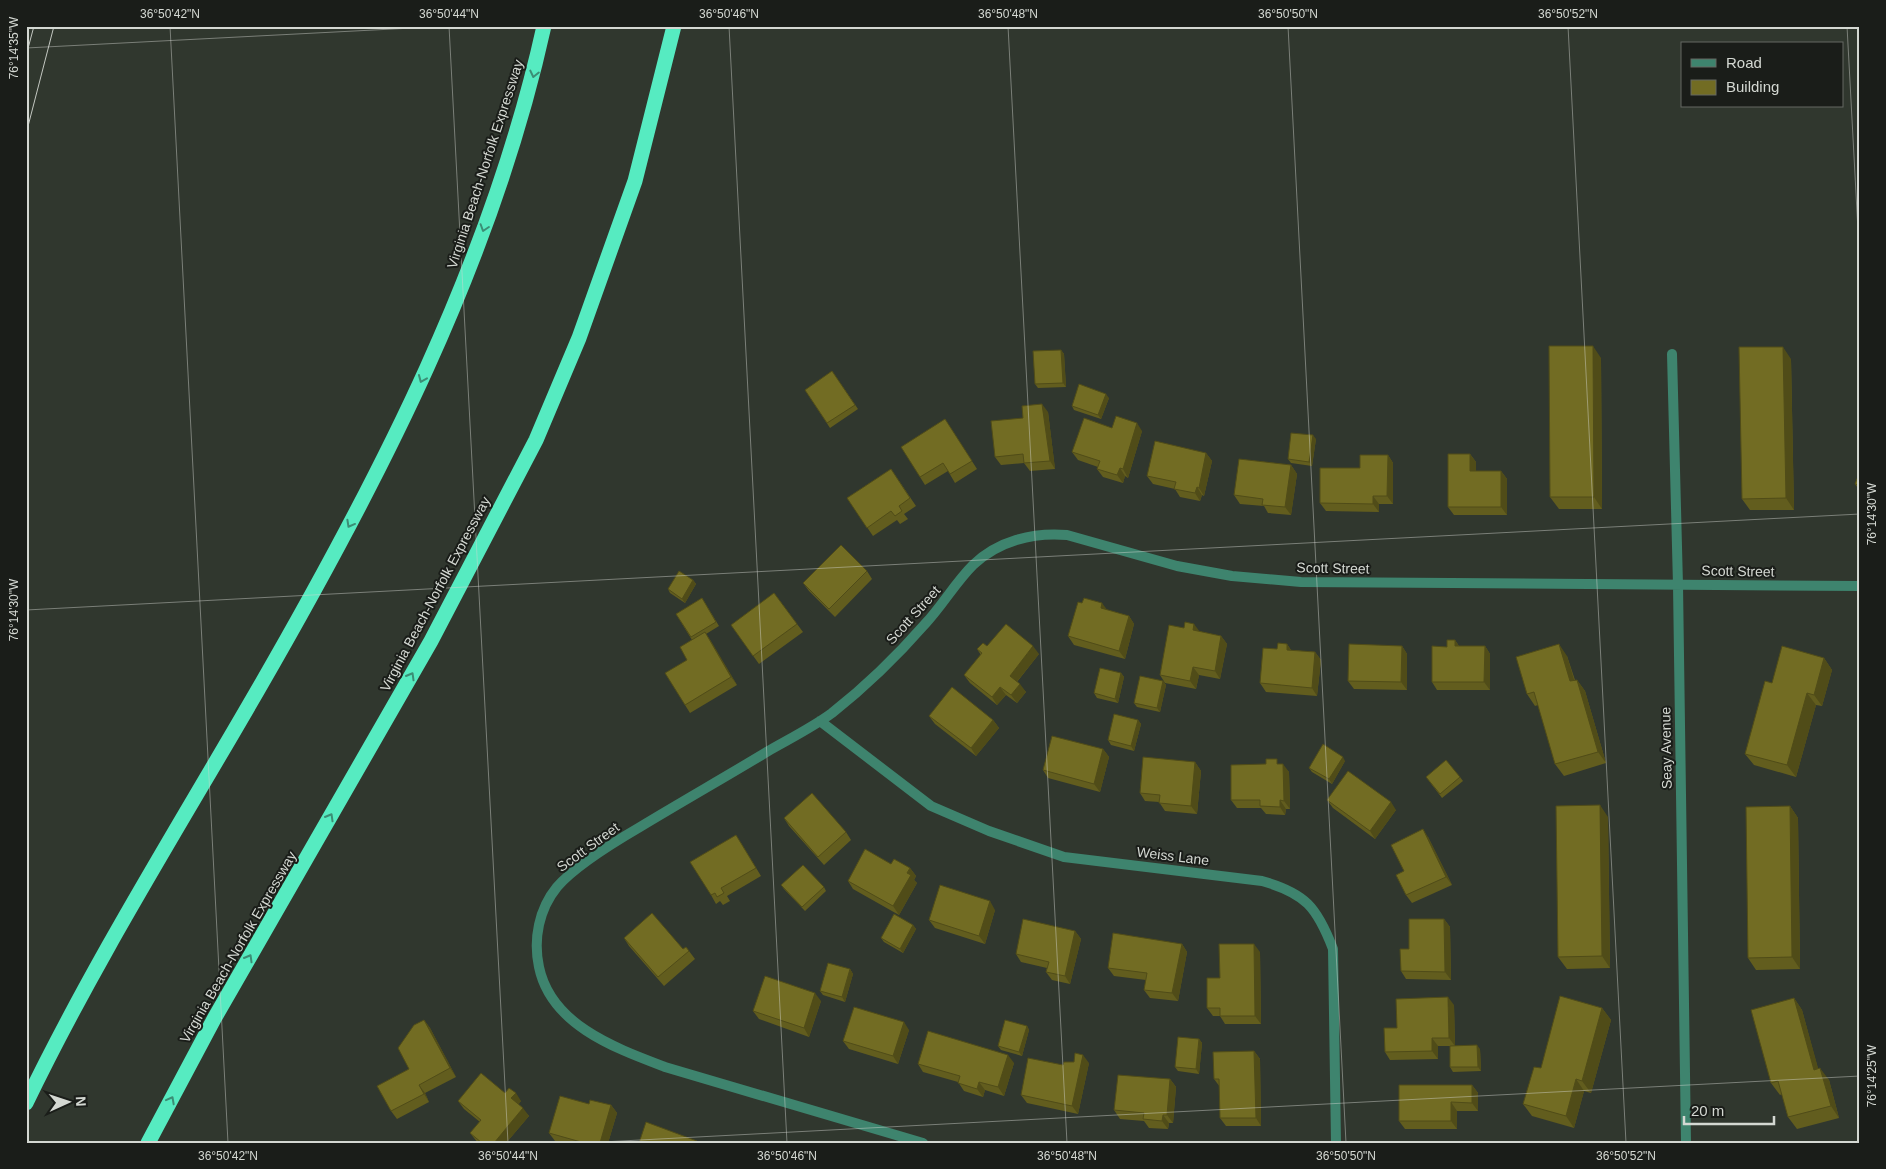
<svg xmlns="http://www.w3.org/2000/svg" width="1886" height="1169" viewBox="0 0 1886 1169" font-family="Helvetica,sans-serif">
<rect width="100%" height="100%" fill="#30372e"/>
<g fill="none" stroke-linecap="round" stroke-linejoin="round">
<!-- minor -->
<path stroke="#3e846e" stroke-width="10" d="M1672,354L1678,585L1686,1143
M820,721L931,806L989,831L1064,857L1262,881C1305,893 1317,907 1333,949L1336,1143
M923,1143L665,1067C615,1048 551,1025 539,967C533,939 539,909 557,887C575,866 616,841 640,827C683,801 727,776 770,750C791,738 813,727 832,713C865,687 897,656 925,624C942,606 955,583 973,565C998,541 1033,532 1067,535L1177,566L1232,576L1301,582L1860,586"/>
<!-- motorway -->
<path stroke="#56ebc1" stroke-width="15" d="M26,1103C95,960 180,825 259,688C379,480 492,262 544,26
M148,1143L214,1019L431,641L536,440L579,338L635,181L674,26"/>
<!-- tram -->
<path stroke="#c3c7c1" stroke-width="1" d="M26,56L34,26
M26,134L54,26"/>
</g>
<!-- wall -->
<path fill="#625d1e" d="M1061,350L1064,354L1066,387L1038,388L1035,384Z
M1601,358L1602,509H1559L1550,497Z
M1791,359L1794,510H1750L1742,499Z
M832,371L858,409L830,428L805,390Z
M1109,398L1101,419L1074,410L1072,406Z
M1048,412L1055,469L1030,471L1024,463L1001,465L995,457L1023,418Z
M945,419L977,469L955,483L948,471L925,485L920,477Z
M1112,428L1142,431L1128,478L1125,476L1123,483L1103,477L1097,469L1098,467L1078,460L1072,452Z
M1316,439L1312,466L1291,463L1288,459Z
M1206,453L1212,461L1204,496L1202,495L1200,501L1180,497L1175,489L1153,484L1147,476Z
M1470,454L1476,462V471H1501L1507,479V515H1454L1448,507Z
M1388,455L1393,463V504H1379V512L1326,511L1320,503L1360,468Z
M1291,465L1297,474L1291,515L1268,513L1264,506L1240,504L1234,495Z
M891,469L916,506L904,514L908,519L900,524L897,520L873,536L847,498Z
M1860,471V491L1855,484Z
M867,571L872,579L835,617L809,591L803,583Z
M693,580L696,584L685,603L670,593L668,589Z
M774,593L803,632L759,664L731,625Z
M702,598L719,626L706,634L737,685L690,713L685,705L687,660L692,640L676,614Z
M1108,610L1129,616L1134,624L1125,659L1074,645L1068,636Z
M1184,628L1221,636L1227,644L1220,679L1199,675L1196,689L1165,683L1160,675Z
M1455,640L1459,646H1485L1490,654V690H1437L1432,682L1447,647Z
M1287,644L1291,650L1315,652L1321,660L1317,696L1266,692L1260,683Z
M987,646L1039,654L1017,682L1026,692L1017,703L1006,695L997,705L970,683L964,675L981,655L977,649Z
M1402,646L1407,654V690L1354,689L1348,681Z
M1567,656L1575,680H1577L1585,691L1606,763L1564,776L1555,764L1538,705L1535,706L1527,694Z
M1824,658L1832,670L1822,706L1816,705L1796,777L1754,765L1745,754L1772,683Z
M1121,673L1124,677L1118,703L1097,698L1094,693Z
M1163,681L1166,685L1160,712L1137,707L1134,703Z
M929,716L993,720L999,728L976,756L935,724Z
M1138,720L1141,724L1134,751L1111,745L1108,740Z
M1103,749L1109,757L1100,792L1048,778L1043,770Z
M1345,761L1332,784L1312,772L1309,768Z
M1195,762L1201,771L1197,814L1165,811L1159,802L1145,801L1140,793Z
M1281,764L1289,772L1290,809H1286L1285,815L1266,814L1261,808H1237L1231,800Z
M1460,777L1463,781L1442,798L1429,781Z
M1327,800L1396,810L1375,839L1333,808Z
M1790,806L1798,818L1800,969L1756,970L1748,958Z
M1608,817L1610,968L1567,969L1558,957Z
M784,818L846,832L851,840L824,865L789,826Z
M1428,837L1452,885L1412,903L1406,895L1404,871Z
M741,843L761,876L727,896L730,901L723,905L720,901L716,904L711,895Z
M891,864L910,868L916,876L914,880L917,883L899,915L853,889L848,881Z
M781,885L824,887L826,891L805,911L784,889Z
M995,910L985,944L935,928L929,920Z
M1444,919L1450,927L1451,980L1406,979L1401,971L1409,949Z
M913,925L916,929L903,953L884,942L881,938Z
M1075,931L1081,939L1070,984L1052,980L1046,972L1047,968L1021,962L1016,954Z
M624,938L689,951L695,959L664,986L629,946Z
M1182,944L1187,952L1178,1001L1150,998L1144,990L1146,980L1114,976L1108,968Z
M1260,952L1261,1024H1225L1220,1016H1213L1207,1008L1220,978Z
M850,969L853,974L845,1002L823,995L820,991Z
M1794,998L1802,1010L1818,1069L1829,1080L1839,1118L1797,1129L1788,1117L1782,1094L1780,1095L1771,1083Z
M821,1001L809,1037L759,1019L753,1011Z
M1454,1005L1455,1046L1480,1049L1481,1071L1453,1072L1450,1067V1046H1438V1059L1390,1060L1385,1052L1397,1028Z
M1602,1008L1611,1020L1591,1093L1584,1091L1574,1128L1532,1116L1523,1104L1541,1068Z
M424,1020L430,1028L456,1077L425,1093L429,1102L397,1119L391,1111L409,1069Z
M1027,1026L1029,1030L1022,1056L1001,1050L998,1046Z
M909,1030L898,1064L849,1049L843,1041Z
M1199,1039L1202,1043L1199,1074L1178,1071L1175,1067Z
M1254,1051L1260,1059L1261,1126H1226L1220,1118V1087L1214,1079Z
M1014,1063L1004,1096L985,1090L983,1097L964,1091L958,1082L923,1072L918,1064Z
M1089,1063L1078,1114L1027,1103L1021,1095Z
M1170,1079L1176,1087L1173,1123H1169L1168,1129L1149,1128L1144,1121L1120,1119L1114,1110Z
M1472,1085L1478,1093V1111H1457V1129H1405L1399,1121Z
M505,1093L521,1101L518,1104L529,1116L506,1143H478L470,1133L480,1122L464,1109L458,1101Z
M589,1104L611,1105L617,1113L608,1143H562L555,1141L549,1133Z"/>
<!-- shaded-wall -->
<path fill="#504c18" d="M1593,346L1601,358L1602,509L1594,497Z
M1783,347L1791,359L1794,510L1786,498Z
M1061,350L1064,354L1066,387L1063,383Z
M1106,394L1109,398L1101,419L1098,415Z
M1042,404L1048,412L1055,469L1050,461Z
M1137,423L1142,431L1128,478L1123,469Z
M1313,435L1316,439L1312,466L1309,462Z
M1206,453L1212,461L1204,496L1199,488Z
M1470,454L1476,462V479L1470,471Z
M1388,455L1393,463V504L1387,496Z
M1291,465L1297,474L1291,515L1285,507Z
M1120,468L1125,476L1123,483L1117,475Z
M1501,471L1507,479V515L1501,507Z
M1197,487L1202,495L1200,501L1195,493Z
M1373,496L1379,504V512L1373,504Z
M693,580L696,584L685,603L682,599Z
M1102,603L1108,611L1101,608Z
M1129,616L1134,624L1125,659L1119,651Z
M1194,624L1200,632L1193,630Z
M705,632L711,641L737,685L731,677Z
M1221,636L1227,644L1220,679L1215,671Z
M1455,640L1461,649L1455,646Z
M1287,644L1292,652L1287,650Z
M1559,644L1567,656L1578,693L1570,681Z
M1033,646L1039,654L1015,684L1010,676Z
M1402,646L1407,654V690L1401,682Z
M1485,646L1490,654V690L1484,682Z
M1315,652L1321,660L1317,696L1312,688Z
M1824,658L1832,670L1822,706L1814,695Z
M1193,667L1199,675L1196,689L1190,681Z
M1121,673L1124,677L1118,703L1115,699Z
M1577,680L1585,691L1606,763L1598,752Z
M1163,681L1166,685L1160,712L1157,708Z
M1020,684L1026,692L1017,703L1011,695Z
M1000,687L1006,695L997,705L992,697Z
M1807,693L1816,705L1796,777L1787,765Z
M993,720L999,728L976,756L971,748Z
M1138,720L1141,724L1134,751L1131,746Z
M1103,749L1109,757L1100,792L1094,784Z
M1343,757L1345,761L1332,784L1329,779Z
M1195,762L1201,771L1197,814L1191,806Z
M1283,764L1289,772L1290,809L1284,801Z
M1280,800L1286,809L1285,815L1280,807Z
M1391,802L1396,810L1375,839L1370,831Z
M1600,805L1608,817L1610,968L1602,956Z
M1790,806L1798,818L1800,969L1792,957Z
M1423,829L1428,837L1452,885L1446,877Z
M910,868L916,876L914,880L917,883L899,915L893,906Z
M990,901L995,910L985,944L979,936Z
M1444,919L1450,927L1451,980L1445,972Z
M913,925L916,929L903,953L900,949Z
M1075,931L1081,939L1070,984L1065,976Z
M1182,944L1187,952L1178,1001L1172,993Z
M1254,944L1260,952L1261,1024L1255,1016Z
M850,969L853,974L845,1002L842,997Z
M815,993L821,1001L809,1037L804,1028Z
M1448,997L1454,1005L1455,1046L1449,1038Z
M1794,998L1802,1010L1822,1082L1814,1070Z
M1602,1008L1611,1020L1591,1093L1582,1081Z
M424,1020L430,1028L456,1077L450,1068Z
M904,1022L909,1030L898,1064L893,1056Z
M1027,1026L1029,1030L1022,1056L1019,1052Z
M1432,1038L1438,1046V1059L1432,1051Z
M1199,1039L1202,1043L1199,1074L1196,1069Z
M1477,1045L1480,1049L1481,1071L1478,1067Z
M1254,1051L1260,1059L1261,1126L1256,1118Z
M1008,1055L1014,1063L1004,1096L998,1087Z
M1083,1055L1089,1063L1078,1114L1072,1106Z
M1820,1068L1829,1080L1839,1118L1831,1106Z
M1170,1079L1176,1087L1173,1123L1167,1115Z
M1576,1079L1584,1091L1574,1128L1566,1116Z
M979,1082L985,1090L983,1097L977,1089Z
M419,1085L425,1093L429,1102L424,1094Z
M1472,1085L1478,1093V1111L1472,1103Z
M516,1093L521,1101L517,1107L511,1098Z
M1451,1102L1457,1111V1129L1451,1121Z
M611,1105L617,1113L608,1143H600Z
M523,1108L529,1116L506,1143H494Z
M1163,1115L1169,1123L1168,1129L1162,1121Z"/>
<!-- building -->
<path fill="#726c23" stroke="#504c18" d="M1549,346H1593L1594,497H1550Z
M1739,347H1783L1786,498L1742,499Z
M1061,350L1063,383L1035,384L1033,351Z
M832,371L855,405L827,423L805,390Z
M1079,384L1106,394L1098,415L1072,406Z
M1042,404L1050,461L1024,463L1023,454L995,457L991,421L1023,418L1022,406Z
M1116,416L1137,423L1123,469L1120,468L1117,475L1097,469L1100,461L1072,452L1084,418L1112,428Z
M945,419L972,461L950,474L943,463L920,477L901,447Z
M1291,433L1313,435L1309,462L1288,459Z
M1155,441L1206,453L1199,488L1197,487L1195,493L1174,489L1176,482L1147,476Z
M1448,454H1470V471H1501V507H1448Z
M1360,455H1388L1387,496H1373V504L1320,503V468H1360Z
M1239,459L1291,465L1285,507L1262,505L1263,499L1234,495Z
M891,469L910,498L899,506L902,511L895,516L891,511L867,528L847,498Z
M1860,471V486L1855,484Z
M841,545L867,571L829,609L803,583Z
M679,571L693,580L682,599L668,589Z
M774,593L797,624L753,656L731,625Z
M702,598L716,622L691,637L676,614Z
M1084,598L1102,603L1101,608L1129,616L1119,651L1068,636L1078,602L1082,603Z
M1185,622L1194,624L1193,630L1221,636L1215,671L1193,667L1190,681L1160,675L1169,625L1184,628Z
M1006,624L1033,646L1010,676L1020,684L1011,695L1000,687L992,697L964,675L982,653L977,649L983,643L987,646Z
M705,632L731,677L685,705L665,673L687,660L680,647Z
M1447,640H1455V646H1485L1484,682H1432V646L1447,647Z
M1278,643L1287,644V650L1315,652L1312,688L1260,683L1263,648L1277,649Z
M1349,644L1402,646L1401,682L1348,681Z
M1559,644L1570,681L1577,680L1598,752L1555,764L1534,692L1527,694L1516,657Z
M1782,646L1824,658L1814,695L1807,693L1787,765L1745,754L1765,681L1772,683Z
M1100,668L1121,673L1115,699L1094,693Z
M1140,676L1163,681L1157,708L1134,703Z
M952,687L993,720L971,748L929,716Z
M1114,714L1138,720L1131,746L1108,740Z
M1052,736L1103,749L1094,784L1043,770Z
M1323,744L1343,757L1329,779L1309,768Z
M1143,757L1195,762L1191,806L1159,803L1160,795L1140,793Z
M1266,759H1277V764H1283L1284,801L1280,800V807L1260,806V800H1231V765L1266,764Z
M1446,760L1460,777L1440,794L1426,777Z
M1348,771L1391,802L1370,831L1327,800Z
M812,793L846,832L818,857L784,818Z
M1600,805L1602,956L1558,957L1556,806Z
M1790,806L1792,957L1748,958L1746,807Z
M1423,829L1446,877L1406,895L1396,875L1404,871L1391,845Z
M736,835L756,868L721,888L724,893L717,897L715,893L711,895L690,862Z
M865,849L891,864L894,859L910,868L907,873L911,875L893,906L848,881Z
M803,865L824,887L802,907L781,885Z
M940,885L990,901L979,936L929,920Z
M652,913L683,949L686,947L689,951L658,977L624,938Z
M894,914L913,925L900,949L881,938Z
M1023,919L1075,931L1065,976L1046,972L1049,962L1016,954Z
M1409,919H1444L1445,972L1401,971L1400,949H1409Z
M1113,933L1182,944L1172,993L1144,990L1147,973L1108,968Z
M1219,944H1254L1255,1016H1220V1008H1207V978H1220Z
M828,963L850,969L842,997L820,991Z
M765,976L815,993L804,1028L753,1011Z
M1560,996L1602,1008L1582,1081L1576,1079L1566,1116L1523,1104L1534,1067L1541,1068Z
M1448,997L1449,1038H1432V1051L1385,1052L1384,1028H1397L1396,999Z
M1794,998L1814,1070L1820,1068L1831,1106L1788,1117L1778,1081L1771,1083L1751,1010Z
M854,1007L904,1022L893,1056L843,1041Z
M424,1020L450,1068L419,1085L424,1094L391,1111L377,1086L409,1069L398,1048L414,1025Z
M1005,1020L1027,1026L1019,1052L998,1046Z
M928,1031L1008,1055L998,1087L979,1082L977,1089L958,1083L960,1076L918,1064Z
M1178,1037L1199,1039L1196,1069L1175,1067Z
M1477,1045L1478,1067H1450V1046Z
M1254,1051L1256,1118H1220L1219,1079H1214L1213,1052Z
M1075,1053L1083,1055L1072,1106L1021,1095L1028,1058L1063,1065L1064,1062H1074Z
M481,1073L505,1093L509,1088L516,1093L511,1098L523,1108L494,1143H482L470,1133L481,1120L458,1101Z
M1118,1075L1170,1079L1167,1115H1163L1162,1121L1143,1119L1144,1113L1114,1110Z
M1399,1085H1472V1103L1451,1102V1121H1399Z
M560,1096L589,1104L590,1100L611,1105L600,1143H581V1142L549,1133Z
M646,1122L697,1141L696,1143H639Z"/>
<!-- one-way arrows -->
<defs><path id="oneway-chevron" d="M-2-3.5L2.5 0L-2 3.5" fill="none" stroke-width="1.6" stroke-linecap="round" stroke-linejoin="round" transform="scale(1.25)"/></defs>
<g stroke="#3b8e75">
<use href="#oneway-chevron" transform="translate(534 74) rotate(103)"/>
<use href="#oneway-chevron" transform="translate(484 228) rotate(108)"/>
<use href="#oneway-chevron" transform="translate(422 379) rotate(113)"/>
<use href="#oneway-chevron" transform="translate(350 524) rotate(119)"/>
<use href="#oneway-chevron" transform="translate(411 676) rotate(-60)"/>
<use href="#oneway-chevron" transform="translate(330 817) rotate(-60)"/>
<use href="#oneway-chevron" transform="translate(249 958) rotate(-60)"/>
<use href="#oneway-chevron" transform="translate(171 1100) rotate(-62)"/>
</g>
<!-- ticks -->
<path fill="none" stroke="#d4d8d2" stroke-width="1" stroke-opacity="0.45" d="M170,26L228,1143M449,26L508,1143M729,26L787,1143M1008,26L1067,1143M1288,26L1346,1143M1568,26L1626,1143M1847,26L1860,268M26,48L451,26M26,610L1860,514M583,1143L1860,1076"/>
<g text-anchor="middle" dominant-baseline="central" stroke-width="4" stroke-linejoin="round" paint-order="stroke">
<!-- street labels -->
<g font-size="14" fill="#d4d8d2" stroke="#1a1d19">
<text transform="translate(485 164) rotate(-72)">Virginia Beach-Norfolk Expressway</text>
<text transform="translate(1333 568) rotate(1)">Scott Street</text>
<text transform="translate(1738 571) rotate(1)">Scott Street</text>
<text transform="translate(435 594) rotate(-62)">Virginia Beach-Norfolk Expressway</text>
<text transform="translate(913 615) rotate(-48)">Scott Street</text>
<text transform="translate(1666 748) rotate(-91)">Seay Avenue</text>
<text transform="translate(588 847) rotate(-36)">Scott Street</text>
<text transform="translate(1173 856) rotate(7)">Weiss Lane</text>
<text transform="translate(238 947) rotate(-60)">Virginia Beach-Norfolk Expressway</text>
</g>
</g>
<!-- border -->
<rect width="1886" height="1169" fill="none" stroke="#1a1d19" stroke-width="55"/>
<!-- legend -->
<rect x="1681" y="42" width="162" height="65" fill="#1a1d19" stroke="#646863"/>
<rect x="1691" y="59" width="25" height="8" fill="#3e846e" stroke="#646863"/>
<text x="1726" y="68" font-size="15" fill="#d4d8d2">Road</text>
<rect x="1691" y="80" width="25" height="15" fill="#726c23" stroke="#646863"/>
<text x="1726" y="92" font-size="15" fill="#d4d8d2">Building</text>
<!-- north arrow -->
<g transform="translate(68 1102) rotate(87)" stroke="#1a1d19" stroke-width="4" paint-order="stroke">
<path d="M0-4L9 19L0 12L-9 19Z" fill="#d4d8d2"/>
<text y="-8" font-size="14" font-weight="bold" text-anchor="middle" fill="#d4d8d2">N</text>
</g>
<!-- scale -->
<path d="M1684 1116v8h90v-8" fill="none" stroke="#d4d8d2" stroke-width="2.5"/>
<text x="1691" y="1116" font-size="15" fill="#d4d8d2" stroke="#1a1d19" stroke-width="4" paint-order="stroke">20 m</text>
<rect x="28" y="28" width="1830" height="1114" fill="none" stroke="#d4d8d2" stroke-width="2"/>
<g font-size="12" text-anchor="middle" fill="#d4d8d2">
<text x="170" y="18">36°50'42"N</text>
<text x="449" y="18">36°50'44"N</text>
<text x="729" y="18">36°50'46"N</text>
<text x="1008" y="18">36°50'48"N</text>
<text x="1288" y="18">36°50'50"N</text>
<text x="1568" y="18">36°50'52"N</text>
<text transform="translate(14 48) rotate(-90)" y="4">76°14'35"W</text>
<text transform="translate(1872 514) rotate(-90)" y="4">76°14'30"W</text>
<text transform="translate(14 610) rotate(-90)" y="4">76°14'30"W</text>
<text transform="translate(1872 1076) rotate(-90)" y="4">76°14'25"W</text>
<text x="228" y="1160">36°50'42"N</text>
<text x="508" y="1160">36°50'44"N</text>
<text x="787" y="1160">36°50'46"N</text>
<text x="1067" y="1160">36°50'48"N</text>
<text x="1346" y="1160">36°50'50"N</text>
<text x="1626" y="1160">36°50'52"N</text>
</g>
</svg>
